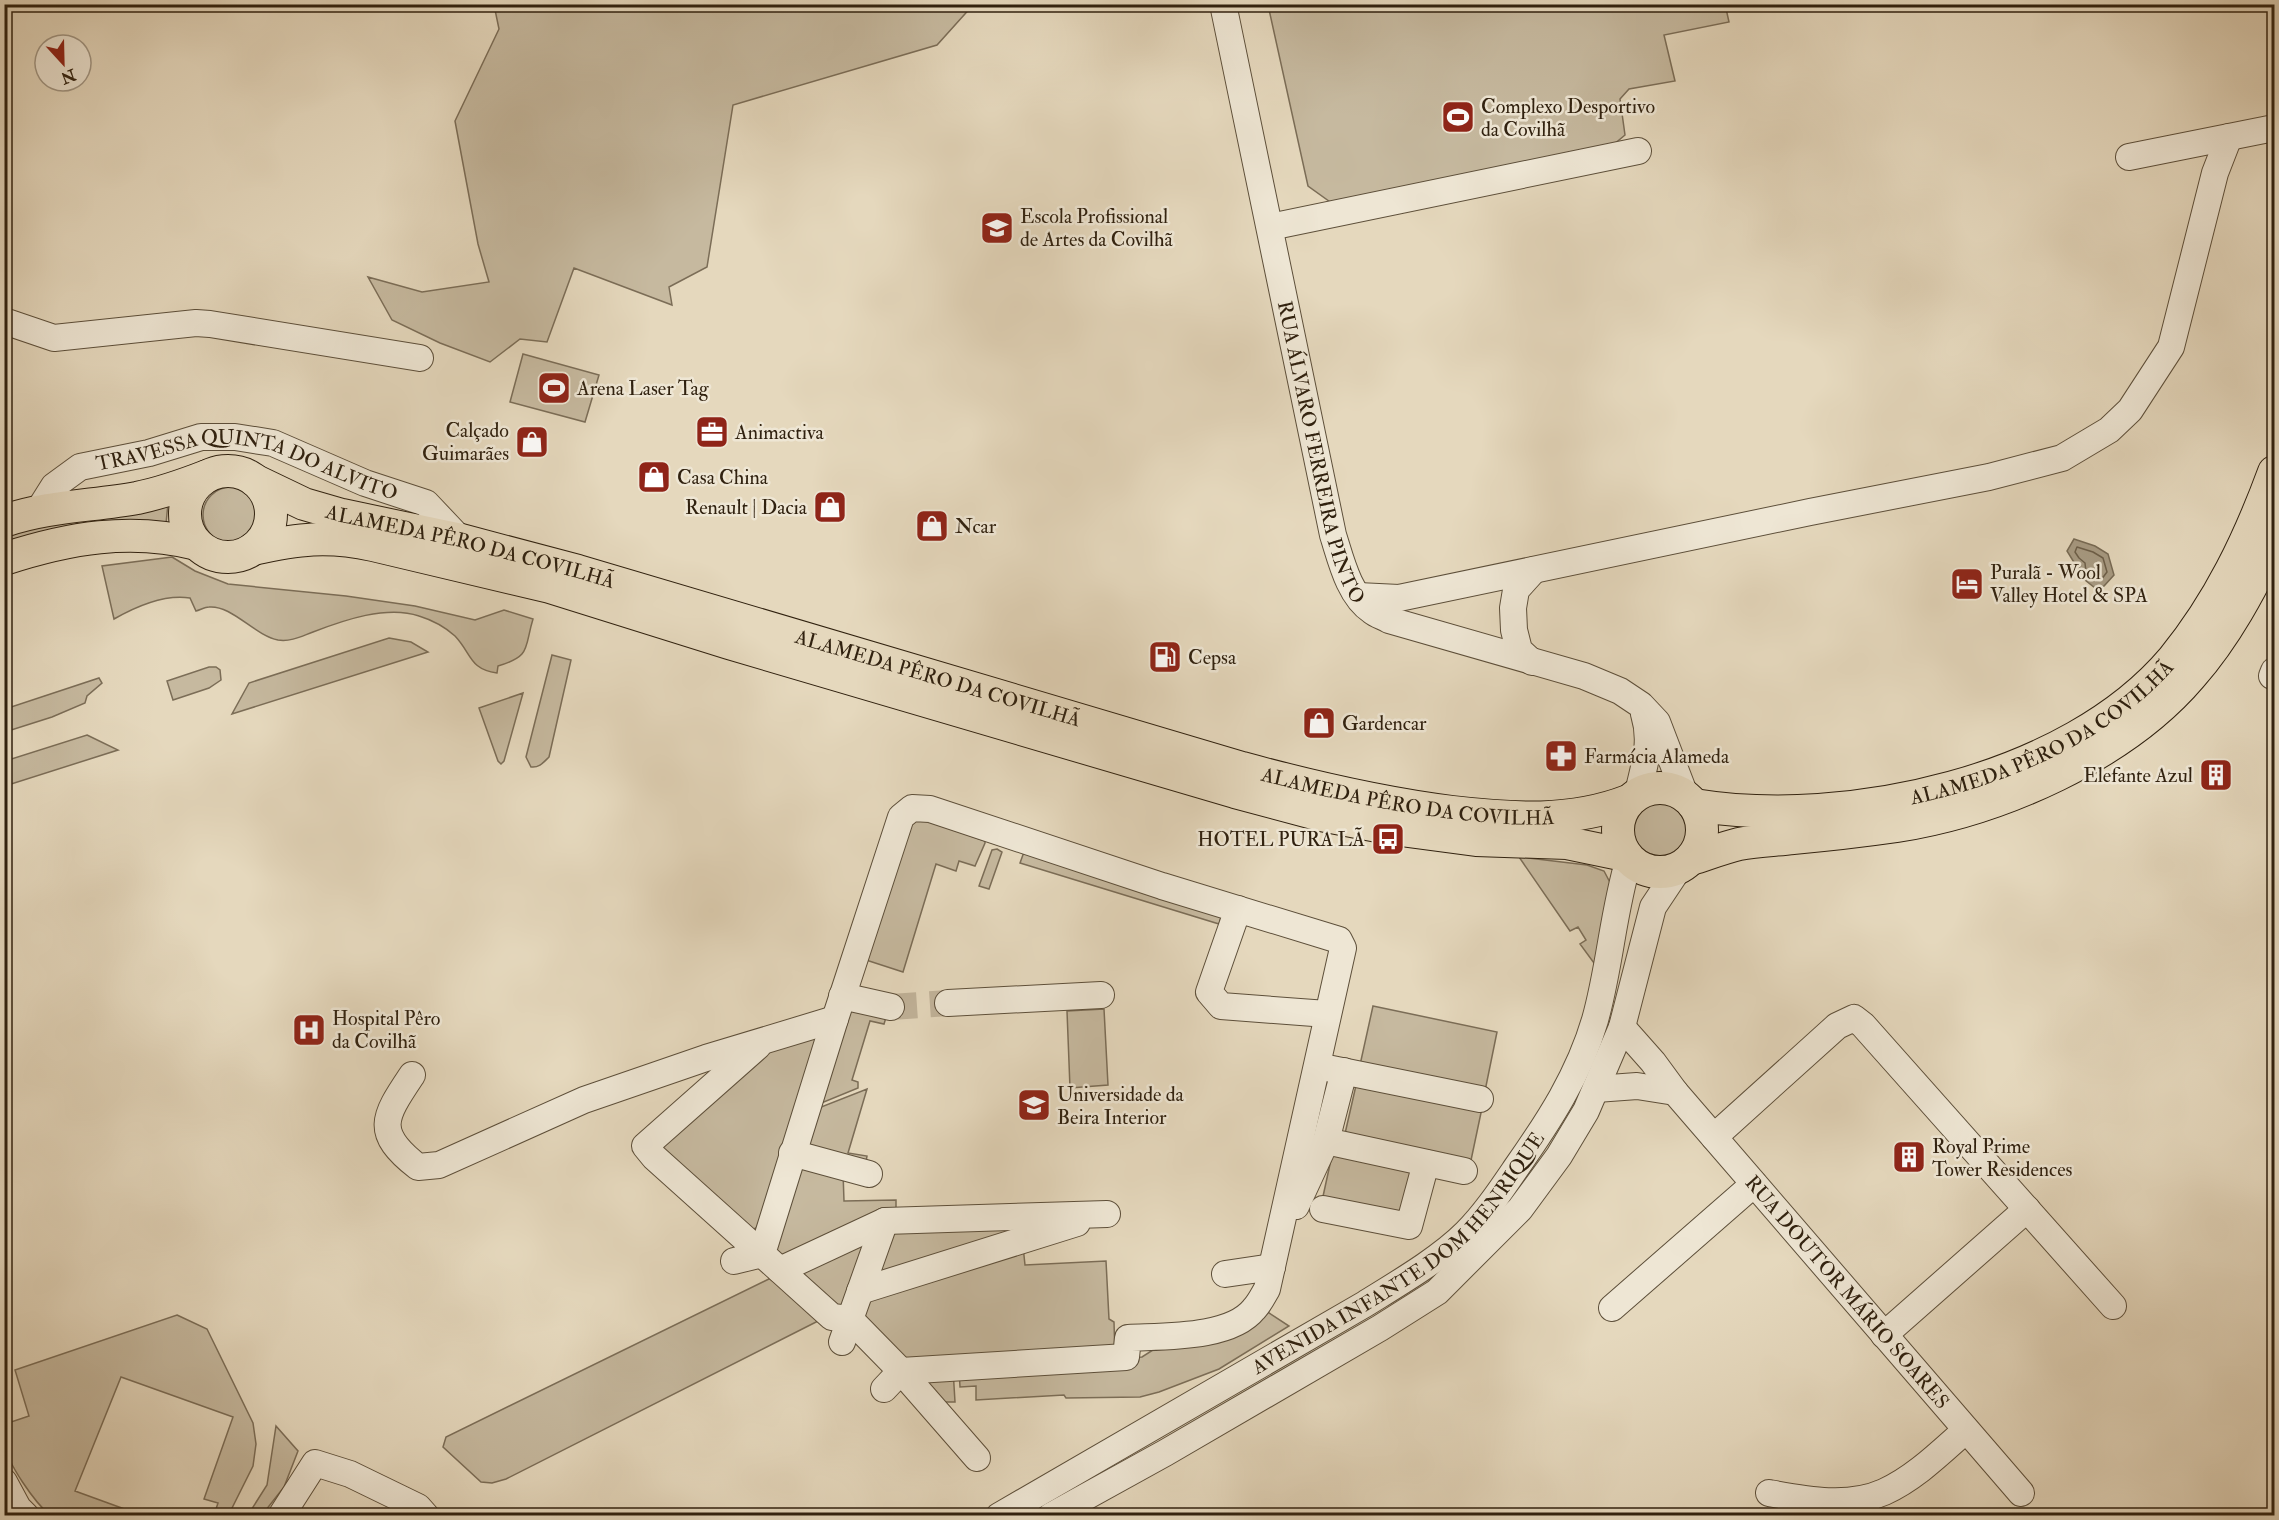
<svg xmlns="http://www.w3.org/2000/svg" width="2279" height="1520" viewBox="0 0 2279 1520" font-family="'IM FELL Double Pica',serif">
<rect width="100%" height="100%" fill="#e5d8bd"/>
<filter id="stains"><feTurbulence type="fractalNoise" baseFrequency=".00333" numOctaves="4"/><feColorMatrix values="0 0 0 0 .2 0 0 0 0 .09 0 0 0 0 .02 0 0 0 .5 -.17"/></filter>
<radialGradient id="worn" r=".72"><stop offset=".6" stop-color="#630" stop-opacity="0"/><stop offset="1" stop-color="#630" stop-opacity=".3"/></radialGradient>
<!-- green -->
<path fill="#c6b99f" stroke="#7b6d57" stroke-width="1.5" d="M1725,4L1729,22L1664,35L1675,81L1629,89L1620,99L1625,135L1613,145L1333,204L1308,186L1268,5Z
M494,5V4L973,5L937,45L733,105L707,267L669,287L672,305L574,268L547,342L520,339L490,362L440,343L392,320L368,277L422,292L489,282L478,244L455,121L499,29Z
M523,354L599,375L585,422L510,402Z
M203 515a28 28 0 1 1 56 0a28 28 0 1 1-56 0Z
M168,503L166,524L91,527L90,515Z
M75,517L77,528L5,548L4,534Z
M172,557L195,571L228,584L346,596L415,606L475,620L504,610L533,619C524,648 532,656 498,666L497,673C469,669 472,654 455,636C445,627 432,620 419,616C387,605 344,620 313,632C302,636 291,642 278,640C254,635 232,605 209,607C205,607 200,610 196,611L190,598C165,594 135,607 114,619L102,566Z
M389,638L411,642L428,652L232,714L249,683Z
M552,655L571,660L549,757C543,763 539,768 531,767L526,757Z
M209,667H216L220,670L221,680L209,688L173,700L167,681Z
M99,678L102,683L87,696L85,703L52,717L5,732V709Z
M523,693L504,761L501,764L498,761L479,708Z
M87,735L118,750L5,786V761Z
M1633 828a28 28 0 1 1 56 0a28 28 0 1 1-56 0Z
M916,820L931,822L985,841V843L975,866L959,861L956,871L936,864L903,972L866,960L901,831Z
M997,849L1002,852L989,889L979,886L992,850Z
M1024,852L1221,917L1219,924L1020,863Z
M1519,857L1587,865L1604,871L1615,892L1605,978L1580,944L1586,940L1578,927L1570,931Z
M1373,1006L1497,1032L1485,1091L1360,1065Z
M1104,1009L1108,1085L1070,1088L1067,1011Z
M846,1010L887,1014L884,1024L870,1021L852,1080L858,1082V1088L819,1104Z
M804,1033L819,1039L761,1221L756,1228L748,1232L658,1156L657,1138L768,1046Z
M1357,1081L1482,1108L1470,1165L1344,1138Z
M867,1089L848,1153L867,1156L865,1167L805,1150L816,1109Z
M1332,1155L1414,1172L1404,1218L1322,1201Z
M800,1164L843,1172L844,1201L896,1200V1210L779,1262L774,1243Z
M1043,1225L872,1277L895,1232Z
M873,1228L841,1309L784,1271Z
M1023,1246L1025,1265L1106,1261L1109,1319L1114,1322L1115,1356L908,1367L861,1320L867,1296Z
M773,1277L822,1319L506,1479L492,1483L481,1482L443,1447L446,1437Z
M1263,1309L1289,1326L1219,1369L1159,1392L1140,1397L1066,1398L1064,1395L976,1400V1386L960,1387L959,1369L1142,1357L1167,1341Z
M177,1315L207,1329L253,1423L256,1444L253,1466L229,1514L214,1515L218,1503L204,1499L233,1417L121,1377L75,1491L141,1515H50C35,1503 7,1463 4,1443C4,1437 4,1430 5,1424L29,1416L15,1370Z
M953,1369L955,1402H944L918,1372Z
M276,1426L298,1451L284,1487L262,1515H248L267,1485Z"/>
<!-- water -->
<path fill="#a79a82" stroke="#776a54" stroke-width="1.5" d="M2074,539L2095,546L2108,554L2114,575L2104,586L2095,588L2085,580L2078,571L2081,565L2075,564L2067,551Z"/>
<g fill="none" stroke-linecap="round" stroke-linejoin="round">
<!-- shore -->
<path stroke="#6c5e48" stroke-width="1.5" d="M2077,547L2093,552L2103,558L2107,572L2101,580L2096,581L2086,572L2085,563L2079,558L2075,552Z"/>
<!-- minor-tunnel -->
<path stroke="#c1b39a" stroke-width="26" stroke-dasharray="26 13" stroke-linecap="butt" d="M891,1007L948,1003"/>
<!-- minor casing -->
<g stroke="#5d4f3a" stroke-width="28">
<g id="minor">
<path id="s1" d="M1223,4L1333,535C1341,560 1349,596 1372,611C1377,615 1384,617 1389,620L1584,676L1620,691L1641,705L1657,722L1685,795"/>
<path d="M2129,157L2274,128"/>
<path d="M1270,227L1638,151"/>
<path d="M4,321L54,338L196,323L210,324L420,358"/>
<path id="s2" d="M37,513L54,486L80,467L149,453L201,437H235L273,443L365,483L426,503L461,540"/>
<path d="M1358,596L1399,598L1810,512L1989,477L2062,458L2109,430L2130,410L2171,347L2215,173L2229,137"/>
<path d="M1532,662L1519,650L1514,630L1513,608L1516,590L1534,570"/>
<path d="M2272,676L2274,671"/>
<path d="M1638,793C1644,765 1653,743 1644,714"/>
<path d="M912,808L930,809L1162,886L1339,940L1343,948L1267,1289C1263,1296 1259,1304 1254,1309C1230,1339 1163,1336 1128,1338L1126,1357L901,1371L850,1319L832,1317L762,1254L835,1019L901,817Z"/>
<path d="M1238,909L1209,992L1221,1006L1327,1014"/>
<path d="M842,996L891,1007"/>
<path d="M948,1003L1101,995"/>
<path id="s3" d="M1622,1027L1653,1062L1675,1092L2021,1493"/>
<path d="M1327,1068L1480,1099"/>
<path d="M1344,1071L1326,1141L1464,1171"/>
<path d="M412,1075C384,1117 373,1132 418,1167L439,1165L584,1100L706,1058L835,1019"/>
<path d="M1596,1089L1637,1086L1675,1092"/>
<path d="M1714,1137L1837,1026L1854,1018L1863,1025L2113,1306"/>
<path d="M792,1153L869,1174"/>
<path d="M1296,1206L1326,1141"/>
<path d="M1323,1209L1409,1226L1426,1163"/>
<path d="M734,1261L762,1254L654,1157L645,1146L758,1046"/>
<path d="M780,1270L885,1221L1107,1214"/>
<path d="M1225,1274L1272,1267"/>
<path d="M860,1291L1077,1223"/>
<path d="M1612,1308L1754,1184"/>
<path d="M1884,1335L2027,1209"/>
<path d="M842,1342L885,1221"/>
<path d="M884,1389L901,1371L977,1458"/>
<path d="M4,1482L18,1508L26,1516"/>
<path d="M1769,1493C1807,1500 1848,1508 1884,1492C1915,1478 1941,1452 1966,1430"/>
<path d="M281,1516L315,1463L350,1474L418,1507L426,1516"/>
<path id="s4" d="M999,1516L1365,1304C1397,1284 1440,1259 1466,1233C1485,1214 1501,1190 1516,1168C1549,1121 1579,1075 1595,1020C1610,967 1613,911 1629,859"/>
<path d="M1051,1516L1165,1453L1380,1328L1437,1292L1520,1209L1559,1156L1586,1111L1622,1027L1653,907L1679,868"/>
</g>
</g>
<!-- major casing -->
<g stroke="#30210f" stroke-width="34">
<g id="major">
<circle cx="228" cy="514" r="43"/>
<path id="s5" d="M256,481L304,504L342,515L461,540L578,571L1242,768C1312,787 1380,803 1452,812C1512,819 1571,823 1628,801"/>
<path d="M4,521C47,506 93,506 137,498C161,493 184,485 207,476"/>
<path d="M253,549C298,539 327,535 373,545L550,587L729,643L1235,792L1321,815L1393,829L1476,840L1567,843L1625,855"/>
<path d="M4,559C68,538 131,527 197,544"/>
<circle cx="1660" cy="830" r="42"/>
<path id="s6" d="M1694,805C1847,830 2069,782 2173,659C2219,603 2249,540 2274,472"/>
<path d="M1691,859C1707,854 1723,848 1739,844C1756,841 1775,840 1793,838C1828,835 1862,831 1897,826C1999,810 2123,756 2191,676C2226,636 2251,589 2274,541"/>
</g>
</g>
<!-- minor -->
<use href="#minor" stroke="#eee6d4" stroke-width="26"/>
<!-- major -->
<use href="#major" stroke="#e5d8bd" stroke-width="32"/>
</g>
<!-- icons -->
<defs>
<g id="stadium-square" transform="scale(1.725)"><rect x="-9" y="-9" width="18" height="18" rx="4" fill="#8f2418" stroke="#eee6d4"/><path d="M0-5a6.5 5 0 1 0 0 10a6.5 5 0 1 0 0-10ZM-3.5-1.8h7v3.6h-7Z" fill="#fff"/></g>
<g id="school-square" transform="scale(1.725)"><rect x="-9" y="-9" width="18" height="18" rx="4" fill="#8f2418" stroke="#eee6d4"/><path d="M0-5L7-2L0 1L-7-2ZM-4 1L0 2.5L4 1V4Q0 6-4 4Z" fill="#fff"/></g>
<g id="office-square" transform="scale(1.725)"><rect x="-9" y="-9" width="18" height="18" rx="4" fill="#8f2418" stroke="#eee6d4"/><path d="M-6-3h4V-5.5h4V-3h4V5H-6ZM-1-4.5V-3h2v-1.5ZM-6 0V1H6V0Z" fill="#fff"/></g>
<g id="shop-square" transform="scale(1.725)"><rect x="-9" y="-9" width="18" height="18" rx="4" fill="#8f2418" stroke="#eee6d4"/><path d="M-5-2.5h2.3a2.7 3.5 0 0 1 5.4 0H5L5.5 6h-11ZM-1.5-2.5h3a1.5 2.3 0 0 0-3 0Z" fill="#fff"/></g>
<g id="hotel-square" transform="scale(1.725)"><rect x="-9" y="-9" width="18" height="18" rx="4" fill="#8f2418" stroke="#eee6d4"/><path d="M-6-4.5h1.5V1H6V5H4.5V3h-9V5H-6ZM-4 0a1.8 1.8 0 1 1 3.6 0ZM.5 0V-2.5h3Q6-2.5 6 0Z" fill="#fff"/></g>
<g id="fuel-square" transform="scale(1.725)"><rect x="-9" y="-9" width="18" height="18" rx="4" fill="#8f2418" stroke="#eee6d4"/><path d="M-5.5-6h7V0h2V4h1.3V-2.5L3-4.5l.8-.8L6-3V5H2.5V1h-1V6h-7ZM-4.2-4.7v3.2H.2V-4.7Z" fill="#fff"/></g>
<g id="pharmacy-square" transform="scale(1.725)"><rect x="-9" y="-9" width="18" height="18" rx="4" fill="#8f2418" stroke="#eee6d4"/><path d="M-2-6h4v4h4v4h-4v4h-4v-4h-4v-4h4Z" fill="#fff"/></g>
<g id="building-square" transform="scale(1.725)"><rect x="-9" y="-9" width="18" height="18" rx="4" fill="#8f2418" stroke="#eee6d4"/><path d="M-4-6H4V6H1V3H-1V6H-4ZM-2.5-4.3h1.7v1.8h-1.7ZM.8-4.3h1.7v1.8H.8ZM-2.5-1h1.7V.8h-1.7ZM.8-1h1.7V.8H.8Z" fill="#fff"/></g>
<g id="bus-square" transform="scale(1.725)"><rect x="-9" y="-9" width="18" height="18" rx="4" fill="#8f2418" stroke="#eee6d4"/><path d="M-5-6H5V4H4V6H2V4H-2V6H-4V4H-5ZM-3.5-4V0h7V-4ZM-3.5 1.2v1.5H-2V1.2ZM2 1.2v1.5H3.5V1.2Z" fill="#fff"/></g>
<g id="hospital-square" transform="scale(1.725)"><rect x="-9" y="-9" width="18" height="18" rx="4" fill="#8f2418" stroke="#eee6d4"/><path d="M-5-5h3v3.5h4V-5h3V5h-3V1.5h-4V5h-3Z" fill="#fff"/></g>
<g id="university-square" transform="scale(1.725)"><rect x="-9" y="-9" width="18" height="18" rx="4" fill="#8f2418" stroke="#eee6d4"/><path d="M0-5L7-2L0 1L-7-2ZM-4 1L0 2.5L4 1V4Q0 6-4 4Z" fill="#fff"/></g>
</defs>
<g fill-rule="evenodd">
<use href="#stadium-square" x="1458" y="117"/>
<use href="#school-square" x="997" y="228"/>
<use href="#stadium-square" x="554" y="388"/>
<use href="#office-square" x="712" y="432"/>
<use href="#shop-square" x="532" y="442"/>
<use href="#shop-square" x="654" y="477"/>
<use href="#shop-square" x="830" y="507"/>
<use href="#shop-square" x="932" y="526"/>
<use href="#hotel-square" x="1967" y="584"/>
<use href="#fuel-square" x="1165" y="657"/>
<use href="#shop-square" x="1319" y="723"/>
<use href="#pharmacy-square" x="1561" y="756"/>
<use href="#building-square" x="2216" y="775"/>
<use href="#bus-square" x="1388" y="839"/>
<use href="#hospital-square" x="309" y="1030"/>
<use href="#university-square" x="1034" y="1105"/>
<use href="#building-square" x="1909" y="1157"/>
</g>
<g text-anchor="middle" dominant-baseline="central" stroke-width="5" stroke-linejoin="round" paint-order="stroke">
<!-- poi labels -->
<g font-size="20" fill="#30210f" stroke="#eee6d4" text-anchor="start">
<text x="1481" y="106">Complexo Desportivo<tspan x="1481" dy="23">da Covilhã</tspan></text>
<text x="1020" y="216">Escola Profissional<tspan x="1020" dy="23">de Artes da Covilhã</tspan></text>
<text x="577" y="388">Arena Laser Tag</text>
<text x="509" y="430" text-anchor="end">Calçado<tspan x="509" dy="23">Guimarães</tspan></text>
<text x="735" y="432">Animactiva</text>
<text x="677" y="477">Casa China</text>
<text x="807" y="507" text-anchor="end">Renault | Dacia</text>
<text x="955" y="526">Ncar</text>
<text x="1990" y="572">Puralã - Wool<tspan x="1990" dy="23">Valley Hotel &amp; SPA</tspan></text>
<text x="1188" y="657">Cepsa</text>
<text x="1342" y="723">Gardencar</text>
<text x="1584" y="756">Farmácia Alameda</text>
<text x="2193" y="775" text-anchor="end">Elefante Azul</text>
<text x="1365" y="839" text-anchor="end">HOTEL PURA LÃ</text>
<text x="332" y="1018">Hospital Pêro<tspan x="332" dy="23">da Covilhã</tspan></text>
<text x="1057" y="1094">Universidade da<tspan x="1057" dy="23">Beira Interior</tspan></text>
<text x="1932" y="1146">Royal Prime<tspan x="1932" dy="23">Tower Residences</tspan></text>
</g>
<!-- street labels -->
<g font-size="20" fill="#30210f" stroke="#eee6d4">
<text stroke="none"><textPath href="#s1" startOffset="459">RUA ÁLVARO FERREIRA PINTO</textPath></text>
<text stroke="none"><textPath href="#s2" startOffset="238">TRAVESSA QUINTA DO ALVITO</textPath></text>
<text stroke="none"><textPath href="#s5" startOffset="225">ALAMEDA PÊRO DA COVILHÃ</textPath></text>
<text stroke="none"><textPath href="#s5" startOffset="711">ALAMEDA PÊRO DA COVILHÃ</textPath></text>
<text stroke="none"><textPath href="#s6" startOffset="366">ALAMEDA PÊRO DA COVILHÃ</textPath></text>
<text stroke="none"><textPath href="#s5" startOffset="1197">ALAMEDA PÊRO DA COVILHÃ</textPath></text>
<text stroke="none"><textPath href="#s4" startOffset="482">AVENIDA INFANTE DOM HENRIQUE</textPath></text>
<text stroke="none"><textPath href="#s3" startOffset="348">RUA DOUTOR MÁRIO SOARES</textPath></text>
</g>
</g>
<!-- margin -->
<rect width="2279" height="1520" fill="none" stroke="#e5d8bd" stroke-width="24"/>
<rect x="6" y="6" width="2267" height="1508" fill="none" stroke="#30210f" stroke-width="3"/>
<rect x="12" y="12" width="2255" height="1496" fill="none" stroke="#30210f" stroke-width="1.5"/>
<!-- north arrow -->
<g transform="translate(63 63) rotate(158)"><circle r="28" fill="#eee6d4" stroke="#a29785" stroke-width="1.5"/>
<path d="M0-4.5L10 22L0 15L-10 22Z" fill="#8f2418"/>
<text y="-9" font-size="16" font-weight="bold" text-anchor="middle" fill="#30210f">N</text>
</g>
<rect width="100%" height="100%" filter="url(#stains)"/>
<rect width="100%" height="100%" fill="url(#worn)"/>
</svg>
